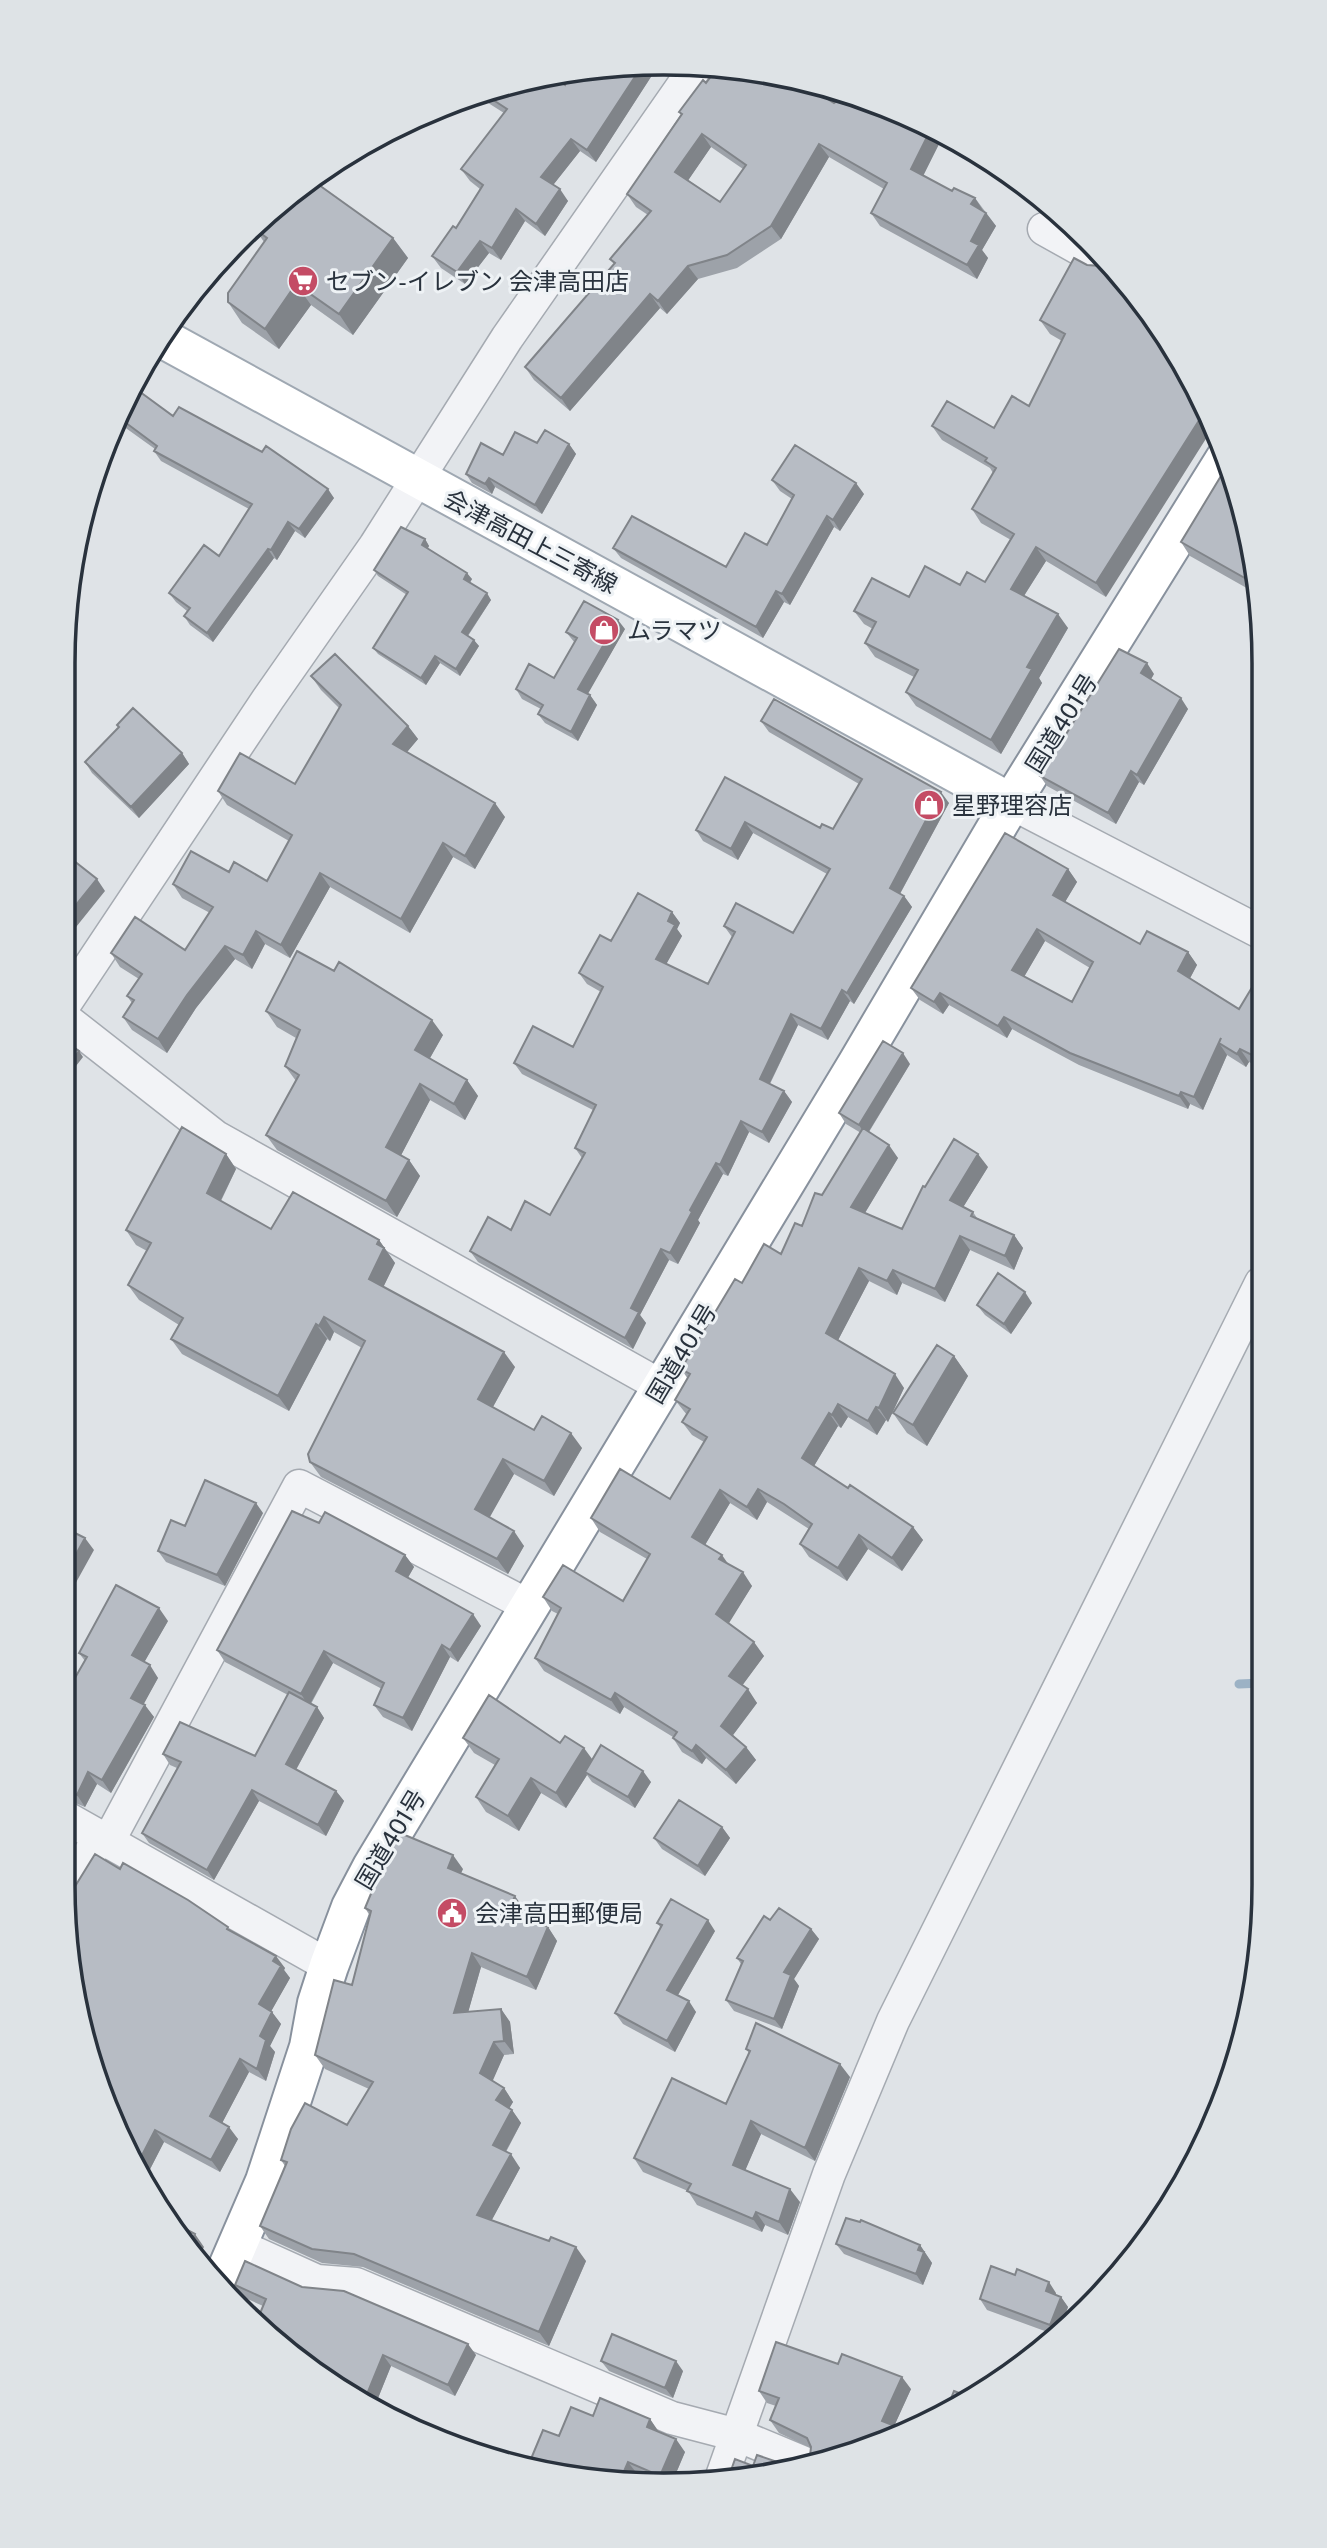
<svg xmlns="http://www.w3.org/2000/svg" width="1327" height="2548" viewBox="0 0 1327 2548" font-family="'Public Sans','Noto Sans JP',sans-serif">
<rect width="100%" height="100%" fill="#dfe3e7"/>
<g fill="none" stroke-linecap="round" stroke-linejoin="round">
<!-- stream -->
<path stroke="#9cb2c5" stroke-width="9" d="M1239,1684L1262,1683"/>
<!-- minor casing -->
<g stroke="#a5aab1" stroke-width="35">
<path id="minor" d="M1044,229L1105,263
M1011,803L1260,932
M64,1005L268,699L375,546L507,338L698,64
M64,1018L216,1137L661,1386
M63,1816L329,1966
M109,1840L299,1486L529,1606
M65,1898L100,1835
M237,2245L317,2281L356,2284L672,2418L737,2435L802,2462
M721,2479L829,2174L893,2021L1261,1283"/>
</g>
<!-- major casing -->
<g stroke="#9fa8b2" stroke-width="42">
<path id="major" d="M162,338L1011,803"/>
</g>
<!-- highway casing -->
<g stroke="#88919d" stroke-width="42">
<path id="highway" d="M220,2285L265,2181L309,2047L317,2003L329,1966L351,1907L372,1867L857,1064L1011,803L1225,459"/>
</g>
<!-- minor -->
<use href="#minor" stroke="#f2f3f6" stroke-width="32"/>
<!-- major -->
<use href="#major" stroke="#fff" stroke-width="38"/>
<!-- highway -->
<use href="#highway" stroke="#fff" stroke-width="38"/>
</g>
<!-- wall -->
<path fill="#9da2a9" fill-rule="evenodd" d="M658,66L596,162L580,151L553,185L568,201L545,236L525,221L501,260L489,253L465,284L441,268L432,256L456,228L480,189L470,181L461,169L504,113L474,94L551,76L565,85L585,68Z
M706,83L834,103L939,144L923,176L952,191L975,198L996,226L982,250L988,258L977,279L880,226L871,213L884,189L829,157L781,239L737,268L698,279L667,314L660,308L570,411L534,380L525,367L614,264L610,259L648,215L636,207L627,194L681,114L679,112ZM711,147L743,169L720,202L688,180Z
M255,229L393,238L408,258L353,335L311,305L279,349L242,323L228,302L264,242Z
M225,257L213,285L203,281Z
M1074,258L1106,597L1046,561L1024,596L1068,628L1039,678L1042,683L1001,754L916,706L906,692L914,677L875,657L865,643L873,629L864,624L854,611L960,585L985,582L1011,540L981,523L972,509L993,473L990,468L942,440L932,426L994,428L1029,406L1062,341L1050,334L1040,320Z
M125,398L173,416L334,498L305,538L295,531L277,560L274,558L213,642L190,625L184,616L187,611L176,602L169,593L219,556L249,509L161,461L154,451L155,449L116,421Z
M537,443L569,444L576,454L542,514L495,487L492,494L472,483L466,474L503,455Z
M772,480L864,494L840,531L834,527L790,605L784,602L763,638L621,558L613,548L726,567L767,545L792,499L780,491Z
M425,539L429,546L428,548L472,579L470,583L491,600L468,636L479,646L460,676L440,663L426,685L378,654L373,648L407,595L378,576L374,570Z
M1181,542L1259,585V595L1190,556Z
M625,629L587,694L590,695L597,705L578,741L545,723L538,714L541,709L522,699L516,689L554,678L575,643L566,632Z
M1154,674L1151,679L1188,709L1144,785L1139,782L1116,824L1047,786L1040,776Z
M311,676L408,726L418,739L407,752L505,817L475,869L453,857L410,933L330,887L290,958L265,944L252,969L235,959L196,1008L167,1053L132,1030L123,1017L132,1003L127,996L139,979L120,967L111,953L185,950L210,913L182,898L173,884L229,872L267,881L289,841L227,805L218,791L295,784L339,708L321,690Z
M761,721L949,803L900,894L904,896L912,907L854,1004L850,1001L828,1040L798,1025L770,1084L784,1091L792,1102L769,1143L749,1132L728,1176L723,1174L698,1220L700,1223L678,1264L669,1260L640,1315L646,1323L633,1349L478,1262L470,1251L511,1230L550,1215L582,1158L575,1148L593,1110L522,1074L514,1063L573,1047L601,992L587,984L579,973L611,941L672,912L680,923L677,929L682,936L666,964L708,984L732,937L724,926L793,933L827,874L753,833L738,860L703,841L696,830L725,777L820,828L833,829L859,784L769,732Z
M117,725L182,753L189,764L139,818L92,773L85,762L119,728Z
M1068,869L1077,882L1065,902L1140,944L1188,952L1197,965L1190,978L1239,1009L1260,974V1067L1249,1062L1246,1067L1227,1055L1203,1110L1190,1104L1188,1109L1079,1065L1012,1029L1007,1038L949,1005L943,1014L920,1000L911,988ZM1045,941L1090,968L1072,1002L1024,977Z
M266,1011L443,1035L430,1058L467,1080L478,1096L465,1120L430,1100L401,1155L409,1160L420,1176L397,1217L277,1150L266,1135L296,1081L285,1066L296,1038L277,1027Z
M910,1064L869,1132L898,1158L865,1213L902,1229L925,1187L988,1167L963,1207L973,1212L977,1218L1014,1235L1023,1248L1014,1270L970,1250L945,1302L902,1283L897,1295L869,1281L838,1340L904,1388L888,1422L886,1420L877,1435L848,1417L841,1428L838,1426L814,1466L848,1488L913,1527L923,1540L902,1571L868,1549L847,1581L809,1557L800,1544L809,1529L767,1502L757,1520L730,1503L705,1545L752,1586L728,1623L764,1656L742,1685L757,1703L733,1735L746,1747L756,1760L736,1784L706,1758L702,1764L682,1752L673,1738V1737L624,1707L620,1714L544,1671L535,1658L558,1614L552,1611L543,1597L623,1601L647,1559L600,1532L591,1518L670,1499L704,1442L692,1435L682,1422L687,1415L675,1400L688,1379L681,1369L742,1283L781,1254L822,1195L861,1133L846,1124L839,1113Z
M226,1154L236,1169L221,1201L271,1229L379,1240L395,1263L383,1287L515,1367L493,1407L534,1430L582,1448L554,1496L514,1474L489,1517L524,1546L508,1574L321,1477L310,1462L362,1348L334,1332L330,1341L327,1339L289,1411L182,1354L171,1339L179,1325L139,1300L128,1285L147,1251L136,1245L126,1230Z
M1032,1303L1011,1334L985,1315L977,1305Z
M954,1356L968,1376L927,1446L907,1433L893,1413Z
M263,1513L225,1586L166,1562L158,1551L185,1526Z
M319,1523L405,1555L414,1567L408,1577L481,1626L458,1662L450,1657L412,1731L383,1717L374,1705L382,1689L333,1663L311,1704L317,1707L324,1718L296,1770L336,1791L344,1801L326,1836L259,1801L214,1880L149,1843L142,1833L177,1768L170,1765L163,1754L255,1756L288,1695L225,1662L217,1650Z
M168,1621L144,1662L158,1678L143,1704L154,1717L111,1793L97,1784L85,1807L63,1798V1697H64L85,1661L79,1653Z
M463,1738L560,1743L592,1760L651,1782L635,1808L592,1782L587,1775L566,1808L541,1793L519,1831L486,1812L476,1797L495,1765L474,1753Z
M722,1827L730,1838L705,1876L662,1849L654,1838Z
M463,1869L461,1873L525,1910L522,1916L548,1927L557,1941L536,1990L481,1967L468,2012L501,2009L510,2022L514,2054L504,2055L492,2081L504,2088L513,2102L509,2108L512,2110L521,2123L506,2152L520,2168L491,2221L586,2261L549,2346L363,2267L322,2263L269,2239L260,2226L285,2166L281,2160L347,2125L369,2089L325,2069L315,2055L352,1985L370,1916L365,1908Z
M770,1920L811,1929L819,1939L794,1979L799,1986L782,2029L734,2011L726,2000L741,1964L737,1958Z
M657,1923L715,1931L678,1995L696,2012L675,2052L623,2024L615,2013L661,1928Z
M232,1931L285,1968L284,1970L290,1978L271,2011L281,2024L270,2046L275,2052L266,2081L249,2072L222,2123L238,2139L220,2172L164,2142L147,2175L95,2078Z
M746,2049L850,2077L815,2161L761,2134L745,2170L800,2202L788,2235L765,2225L762,2232L697,2205L688,2191L643,2172L634,2158L726,2104L749,2053Z
M860,2222L920,2245L932,2263L923,2285L844,2254L836,2244Z
M235,2285L302,2287L476,2355L455,2396L391,2366L374,2408L363,2404L263,2306L243,2297Z
M1056,2293V2295L1061,2297L1068,2307L1060,2329L1053,2334L987,2310L980,2299Z
M601,2361L683,2371L673,2398L609,2371Z
M911,2389L894,2426L810,2456L811,2448L779,2433L770,2420L776,2406L767,2403L759,2391Z
M593,2416L650,2419L658,2432L685,2452L674,2478L641,2477L638,2475L546,2473L529,2467L528,2466L559,2436Z"/>
<!-- shaded-wall -->
<path fill="#808489" d="M642,66H658L596,162L587,150Z
M930,131L939,144L920,182L911,169Z
M702,134L711,147L685,185L675,172Z
M571,139L580,151L550,189L541,177Z
M819,144L829,157L781,239L771,226Z
M560,189L568,201L545,236L536,224Z
M975,198L984,212L971,204Z
M516,209L525,221L501,260L492,248Z
M986,213L996,226L982,250L988,258L977,279L967,265L971,241Z
M393,238L408,258L353,335L339,314Z
M480,241L489,253L465,284L457,272Z
M225,257L213,285L207,276Z
M688,266L698,279L667,314L658,301Z
M296,284L311,305L279,349L265,329Z
M650,294L660,308L570,411L561,398Z
M1205,411L1214,426L1106,597L1096,583Z
M569,444L576,454L542,514L535,505Z
M489,478L495,487L492,494L485,484Z
M856,483L864,494L840,531L833,520Z
M328,489L334,498L305,538L299,529Z
M827,516L834,527L790,605L782,594Z
M288,522L295,531L277,560L271,550Z
M425,539L429,546L426,551L422,545Z
M1036,547L1046,561L1020,602L1011,589Z
M268,549L274,558L213,642L207,633Z
M467,573L472,579L468,585L464,579Z
M776,591L784,602L763,638L756,627Z
M487,593L491,600L466,638L462,632Z
M1058,614L1068,628L1039,678L1042,683L1001,754L991,740L1027,667Z
M618,620L625,629L585,699L578,689Z
M474,640L479,646L460,676L456,669Z
M435,656L440,663L426,685L421,678Z
M1147,663L1154,674L1148,684L1141,673Z
M590,695L597,705L578,741L571,732Z
M1181,698L1188,709L1144,785L1137,775Z
M408,726L418,739L402,758L393,744Z
M182,753L189,764L139,818L131,807Z
M1131,771L1139,782L1116,824L1108,813Z
M941,792L949,803L897,899L890,888Z
M495,803L505,817L475,869L465,856Z
M745,822L753,833L738,860L731,849Z
M443,843L453,857L410,933L401,919Z
M1068,869L1077,882L1062,907L1053,895Z
M320,873L330,887L290,958L281,945Z
M97,879L105,891L64,942V920Z
M904,896L912,907L854,1004L847,993Z
M672,912L680,923L677,929L682,936L663,970L656,959L668,921Z
M1037,929L1045,941L1021,982L1012,970Z
M256,931L265,944L252,969L243,955Z
M225,946L235,959L196,1008L167,1053L158,1039L187,995Z
M1188,952L1197,965L1187,984L1178,971Z
M842,990L850,1001L828,1040L821,1029Z
M940,993L949,1005L943,1014L934,1002Z
M791,1014L798,1025L767,1089L760,1079Z
M1004,1017L1012,1029L1007,1038L998,1026Z
M432,1020L443,1035L426,1065L415,1050Z
M1221,1038L1219,1043L1227,1055L1203,1110L1194,1097Z
M1240,1049L1249,1062L1246,1067L1237,1054Z
M79,1051L83,1057L69,1075L66,1070Z
M903,1053L910,1064L866,1136L859,1125Z
M467,1080L478,1096L465,1120L454,1104Z
M420,1084L430,1100L397,1163L386,1147Z
M784,1091L792,1102L769,1143L762,1132Z
M1181,1092L1190,1104L1188,1109L1179,1096Z
M741,1121L749,1132L728,1176L720,1165Z
M889,1145L898,1158L860,1221L851,1207Z
M226,1154L236,1169L217,1208L207,1193Z
M978,1154L988,1167L959,1214L950,1200Z
M409,1160L420,1176L397,1217L386,1201Z
M716,1163L723,1174L698,1220L700,1223L678,1264L670,1253L690,1210Z
M1014,1235L1023,1248L1014,1270L1005,1256Z
M960,1236L970,1250L945,1302L935,1289Z
M379,1240L395,1263L380,1294L369,1279L377,1244Z
M661,1249L669,1260L640,1315L646,1323L633,1349L625,1338L631,1308Z
M859,1268L869,1281L835,1346L826,1333Z
M893,1270L902,1283L897,1295L887,1281Z
M1025,1292L1032,1303L1011,1334L1004,1324Z
M324,1317L334,1332L330,1341L319,1326Z
M316,1324L327,1339L289,1411L278,1396Z
M504,1352L515,1367L489,1414L478,1399Z
M954,1356L968,1376L927,1446L913,1425Z
M895,1374L904,1388L888,1422L879,1408Z
M838,1404L848,1417L841,1428L832,1415Z
M876,1407L886,1420L877,1435L868,1421Z
M829,1413L838,1426L811,1471L802,1458Z
M571,1433L582,1448L554,1496L544,1481Z
M503,1459L514,1474L486,1524L475,1509Z
M758,1489L767,1502L757,1520L747,1507Z
M720,1490L730,1503L702,1550L692,1537Z
M256,1503L263,1513L225,1586L217,1575Z
M913,1527L923,1540L902,1571L892,1558Z
M514,1531L524,1546L508,1574L497,1559Z
M859,1535L868,1549L847,1581L838,1568Z
M85,1538L94,1550L63,1606V1578Z
M405,1555L414,1567L405,1583L396,1571Z
M722,1555L731,1568L719,1559Z
M743,1572L752,1586L726,1628L716,1614Z
M159,1608L168,1621L141,1668L132,1655Z
M473,1614L481,1626L458,1662L450,1650Z
M754,1642L764,1656L739,1690L729,1676Z
M442,1645L450,1657L412,1731L403,1718Z
M324,1651L333,1663L309,1706L301,1694Z
M150,1665L158,1678L140,1711L131,1698Z
M748,1689L757,1703L730,1739L721,1726Z
M615,1693L624,1707L620,1714L611,1700Z
M145,1705L154,1717L111,1793L102,1780Z
M317,1707L324,1718L293,1775L286,1764Z
M696,1745L706,1758L702,1764L692,1751Z
M746,1747L756,1760L736,1784L726,1770Z
M584,1748L595,1763L585,1772L587,1775L566,1808L556,1793Z
M643,1771L651,1782L635,1808L628,1797Z
M88,1772L97,1784L85,1807L77,1795Z
M531,1778L541,1793L519,1831L508,1816Z
M252,1790L259,1801L214,1880L207,1870Z
M336,1791L344,1801L326,1836L318,1825Z
M722,1827L730,1838L705,1876L698,1866Z
M63,1832L72,1847L63,1864Z
M453,1855L463,1869L457,1881L448,1868Z
M515,1896L525,1910L518,1924L509,1910Z
M708,1920L715,1931L675,2000L667,1990Z
M548,1927L557,1941L536,1990L527,1977Z
M811,1929L819,1939L794,1979L799,1986L782,2029L774,2019L784,1972Z
M472,1953L481,1967L464,2027L454,2013Z
M276,1956L285,1968L284,1970L290,1978L268,2017L259,2004L273,1961Z
M689,2001L696,2012L675,2052L667,2041Z
M501,2009L510,2022L514,2054L504,2041Z
M272,2012L281,2024L270,2046L275,2052L266,2081L257,2069L260,2036Z
M494,2042L504,2055L490,2087L480,2073Z
M240,2059L249,2072L219,2129L210,2116Z
M840,2064L850,2077L815,2161L805,2148Z
M504,2088L513,2102L506,2114L496,2100Z
M512,2110L521,2123L502,2158L493,2145Z
M751,2121L761,2134L742,2178L733,2165Z
M229,2127L238,2139L220,2172L211,2160Z
M155,2130L164,2142L147,2175L139,2161Z
M511,2154L520,2168L487,2229L477,2215Z
M790,2189L800,2202L788,2235L779,2222Z
M756,2212L765,2225L762,2232L753,2219Z
M195,2234L204,2247L197,2260L187,2250Z
M920,2245L932,2263L923,2285L916,2274L918,2250Z
M576,2247L586,2261L549,2346L539,2332Z
M1049,2282L1056,2293L1053,2301L1046,2291Z
M1061,2297L1068,2307L1060,2329L1055,2333L1050,2325Z
M468,2344L476,2355L455,2396L448,2385Z
M383,2355L391,2366L374,2408L363,2404Z
M676,2361L683,2371L673,2398L665,2388Z
M902,2377L911,2389L891,2433L882,2421Z
M650,2419L659,2432L647,2427Z
M676,2439L685,2452L674,2478L661,2477L660,2476Z
M628,2462L638,2475L637,2476H622Z"/>
<!-- building -->
<path fill="#b7bcc4" stroke="#808489" stroke-width="2" fill-rule="evenodd" d="M642,66L587,150L571,139L541,177L560,189L536,224L516,209L492,248L480,241L457,272L432,256L453,226L456,228L483,185L461,169L507,109L481,92L551,76L565,85L571,71L585,68Z
M718,67L798,80L834,103L847,94L885,108L930,131L911,169L952,191L954,188L975,198L971,204L986,213L971,241L979,245L967,265L871,213L887,183L819,144L771,226L727,255L688,266L658,301L650,294L561,398L525,367L615,263L610,259L651,211L627,194L682,114L679,112L703,80L706,83ZM702,134L746,165L720,202L675,172Z
M312,180L393,238L339,314L296,284L265,329L228,302V293L267,238L255,229L264,216Z
M1074,258L1087,265L1101,266L1116,274L1140,298L1205,411L1096,583L1036,547L1011,589L1058,614L1027,667L1032,669L991,740L906,692L918,670L865,643L876,622L854,611L872,578L909,597L925,566L960,585L967,572L985,582L1014,534L972,509L996,468L985,461L987,458L932,426L947,401L994,428L1012,396L1029,406L1065,334L1040,320Z
M132,386L173,416L179,407L262,452L266,446L328,489L299,529L288,522L271,550L268,549L207,633L184,616L190,608L169,593L204,545L219,556L252,504L154,451L157,446L118,417L125,398Z
M545,430L569,444L535,505L489,478L485,484L466,474L481,443L503,455L515,432L537,443Z
M795,445L856,483L833,520L827,516L782,594L776,591L756,627L613,548L632,516L726,567L745,533L767,545L794,495L772,480Z
M1227,466L1259,585V586L1181,542Z
M401,527L425,539L422,545L467,573L464,579L487,593L462,632L474,640L456,669L435,656L421,678L373,648L408,592L374,570Z
M584,601L618,620L578,689L590,695L571,732L538,714L543,705L516,689L529,664L554,678L577,638L566,632Z
M1119,649L1147,663L1141,673L1181,698L1137,775L1131,771L1108,813L1040,776Z
M335,654L408,726L393,744L495,803L465,856L443,843L401,919L320,873L281,945L256,931L243,955L225,946L187,995L158,1039L123,1017L134,1000L127,996L142,974L111,953L135,917L185,950L213,907L173,884L191,851L229,872L234,862L267,881L292,835L218,791L240,753L295,784L341,705L311,676Z
M774,699L941,792L890,888L904,896L847,993L842,990L821,1029L791,1014L760,1079L784,1091L762,1132L741,1121L720,1165L716,1163L690,1210L692,1212L670,1253L661,1249L631,1308L639,1312L625,1338L470,1251L488,1217L511,1230L525,1201L550,1215L585,1153L575,1148L596,1105L514,1063L533,1026L573,1047L603,987L579,973L600,935L611,941L638,893L672,912L668,921L675,925L656,959L708,984L735,932L724,926L736,903L793,933L830,869L745,822L731,849L696,830L725,777L820,828L822,824L833,829L862,779L761,721Z
M133,708L182,753L131,807L85,762L119,727L117,725Z
M1005,833L1068,869L1053,895L1140,944L1147,931L1188,952L1178,971L1239,1009L1260,974V1059L1240,1049L1237,1054L1219,1043L1221,1038L1194,1097L1181,1092L1179,1096L1070,1053L1004,1017L998,1026L940,993L934,1002L911,988ZM1037,929L1093,962L1072,1002L1012,970Z
M64,853L97,879L64,920Z
M297,951L334,971L339,962L432,1020L415,1050L467,1080L454,1104L420,1084L386,1147L409,1160L386,1201L266,1135L299,1075L285,1066L300,1030L266,1011Z
M64,1041L79,1051L66,1070L64,1069Z
M883,1041L903,1053L859,1125L839,1113Z
M182,1127L226,1154L207,1193L271,1229L293,1192L379,1240L377,1244L384,1248L369,1279L504,1352L478,1399L534,1430L542,1416L571,1433L544,1481L503,1459L475,1509L514,1531L497,1559L310,1462L308,1454L365,1341L324,1317L319,1326L316,1324L278,1396L171,1339L183,1318L128,1285L151,1243L126,1230Z
M863,1128L889,1145L851,1207L902,1229L923,1186L925,1187L954,1139L978,1154L950,1200L973,1212L971,1216L1014,1235L1005,1256L960,1236L935,1289L893,1270L887,1281L859,1268L826,1333L895,1374L879,1408L876,1407L868,1421L838,1404L832,1415L829,1413L802,1458L848,1488L850,1485L913,1527L892,1558L859,1535L838,1568L800,1544L812,1524L784,1504L758,1489L747,1507L720,1490L692,1537L722,1555L719,1559L743,1572L716,1614L754,1642L729,1676L748,1689L721,1726L746,1747L726,1770L696,1745L692,1751L673,1738L677,1732L615,1693L611,1700L535,1658L561,1608L543,1597L563,1565L623,1601L650,1554L591,1518L620,1469L670,1499L707,1437L682,1422L690,1409L675,1400L690,1374L681,1369L735,1279L742,1283L764,1244L781,1254L795,1223L802,1226L815,1193L822,1195Z
M998,1273L1025,1292L1004,1324L977,1305Z
M937,1345L954,1356L913,1425L893,1413Z
M205,1480L256,1503L217,1575L158,1551L171,1520L185,1526Z
M292,1511L319,1523L325,1512L405,1555L396,1571L473,1614L450,1650L442,1645L403,1718L374,1705L384,1683L324,1651L301,1694L217,1650Z
M63,1527L85,1538L63,1578Z
M116,1585L159,1608L132,1655L150,1665L131,1698L145,1705L102,1780L88,1772L77,1795L63,1789V1697H64L87,1657L79,1653Z
M289,1692L317,1707L286,1764L336,1791L318,1825L252,1790L207,1870L142,1833L181,1762L163,1754L180,1722L255,1756Z
M489,1695L560,1743L565,1736L584,1748L556,1793L531,1778L508,1816L476,1797L499,1759L463,1738Z
M601,1745L643,1771L628,1797L585,1772Z
M679,1800L722,1827L698,1866L654,1838Z
M400,1833L453,1855L448,1868L515,1896L509,1910L548,1927L527,1977L472,1953L454,2013L501,2009L504,2041L494,2042L480,2073L504,2088L496,2100L512,2110L493,2145L511,2154L477,2215L549,2241L551,2237L576,2247L539,2332L354,2254L312,2249L260,2226L287,2162L281,2160L291,2129L305,2103L347,2125L373,2082L315,2055L334,1980L352,1985L371,1911L365,1908L387,1855Z
M95,1854L120,1869L123,1863L188,1900L228,1927L227,1929L276,1956L273,1961L281,1966L259,2004L272,2012L260,2036L266,2040L257,2069L240,2059L210,2116L229,2127L211,2160L155,2130L139,2161L95,2078L66,1901Z
M671,1899L708,1920L667,1990L689,2001L667,2041L615,2013L662,1925L657,1923Z
M779,1908L811,1929L784,1972L791,1975L774,2019L726,2000L743,1961L737,1958L764,1916L770,1920Z
M756,2023L840,2064L805,2148L751,2121L733,2165L790,2189L779,2222L756,2212L753,2219L687,2191L691,2184L634,2158L672,2078L726,2104L750,2051L746,2049Z
M846,2218L860,2222L861,2220L920,2245L918,2250L924,2252L916,2274L836,2244Z
M172,2222L195,2234L187,2250Z
M245,2261L302,2287L344,2291L468,2344L448,2385L383,2355L363,2404L267,2336L256,2323L266,2299L235,2285Z
M991,2266L1015,2275L1017,2269L1049,2282L1046,2291L1061,2297L1050,2325L980,2299Z
M612,2334L676,2361L665,2388L601,2361Z
M776,2342L838,2364L842,2354L902,2377L882,2421L905,2430L808,2460L810,2456L811,2447L807,2438L770,2420L779,2398L759,2391Z
M954,2391L967,2396L946,2411Z
M600,2398L650,2419L647,2427L676,2439L660,2476L628,2462L622,2476L546,2473L528,2466L543,2430L559,2436L571,2407L593,2416Z
M757,2455L789,2466L741,2480L728,2479L735,2459L753,2466Z"/>
<!-- icons -->
<defs>
<g id="supermarket-disc" transform="scale(1.575)"><circle r="9.5" fill="#c44c65" stroke="#eef2f5"/><path d="M-6-5.5h2.5l.6 2H6L4.5 2H-2.5L-4.4-4H-6ZM-1.5 3.2a1.3 1.3 0 1 0 .1 0ZM3 3.2a1.3 1.3 0 1 0 .1 0Z" fill="#fff"/></g>
<g id="shop-disc" transform="scale(1.575)"><circle r="9.5" fill="#c44c65" stroke="#eef2f5"/><path d="M-5-2.5h2.3a2.7 3.5 0 0 1 5.4 0H5L5.5 6h-11ZM-1.5-2.5h3a1.5 2.3 0 0 0-3 0Z" fill="#fff"/></g>
<g id="civic-disc" transform="scale(1.575)"><circle r="9.5" fill="#c44c65" stroke="#eef2f5"/><path d="M-.6-6.5H3V-4.5H.6V-3L4-1V1h2V6H-6V1h2V-1L-.6-3ZM-1.2 2.5V6h2.4V2.5Z" fill="#fff"/></g>
</defs>
<g fill-rule="evenodd">
<use href="#supermarket-disc" x="303" y="281"/>
<use href="#shop-disc" x="604" y="630"/>
<use href="#shop-disc" x="929" y="805"/>
<use href="#civic-disc" x="452" y="1913"/>
</g>
<g text-anchor="middle" dominant-baseline="central" stroke-width="6" stroke-linejoin="round" paint-order="stroke">
<!-- poi labels -->
<g font-size="24" fill="#29323d" stroke="#eef2f5" text-anchor="start">
<text x="326" y="281">セブン-イレブン 会津高田店</text>
<text x="627" y="630">ムラマツ</text>
<text x="952" y="805">星野理容店</text>
<text x="475" y="1913">会津高田郵便局</text>
</g>
<!-- street labels -->
<g font-size="24" fill="#29323d" stroke="#eef2f5">
<text transform="translate(531 541) rotate(28)">会津高田上三寄線</text>
<text transform="translate(1061 723) rotate(-58)">国道401号</text>
<text transform="translate(681 1353) rotate(-59)">国道401号</text>
<text transform="translate(390 1839) rotate(-59)">国道401号</text>
</g>
</g>
<!-- crop -->
<path d="M0 0H1327V2548H0ZM663 75H664A588 588 0 0 1 1252 663V1885A588 588 0 0 1 664 2473H663A588 588 0 0 1 75 1885V663A588 588 0 0 1 663 75Z" fill="#dee3e6" fill-rule="evenodd"/>
<path fill="none" stroke="#29323d" stroke-width="3.5" d="M663 75H664A588 588 0 0 1 1252 663V1885A588 588 0 0 1 664 2473H663A588 588 0 0 1 75 1885V663A588 588 0 0 1 663 75Z"/>
</svg>
